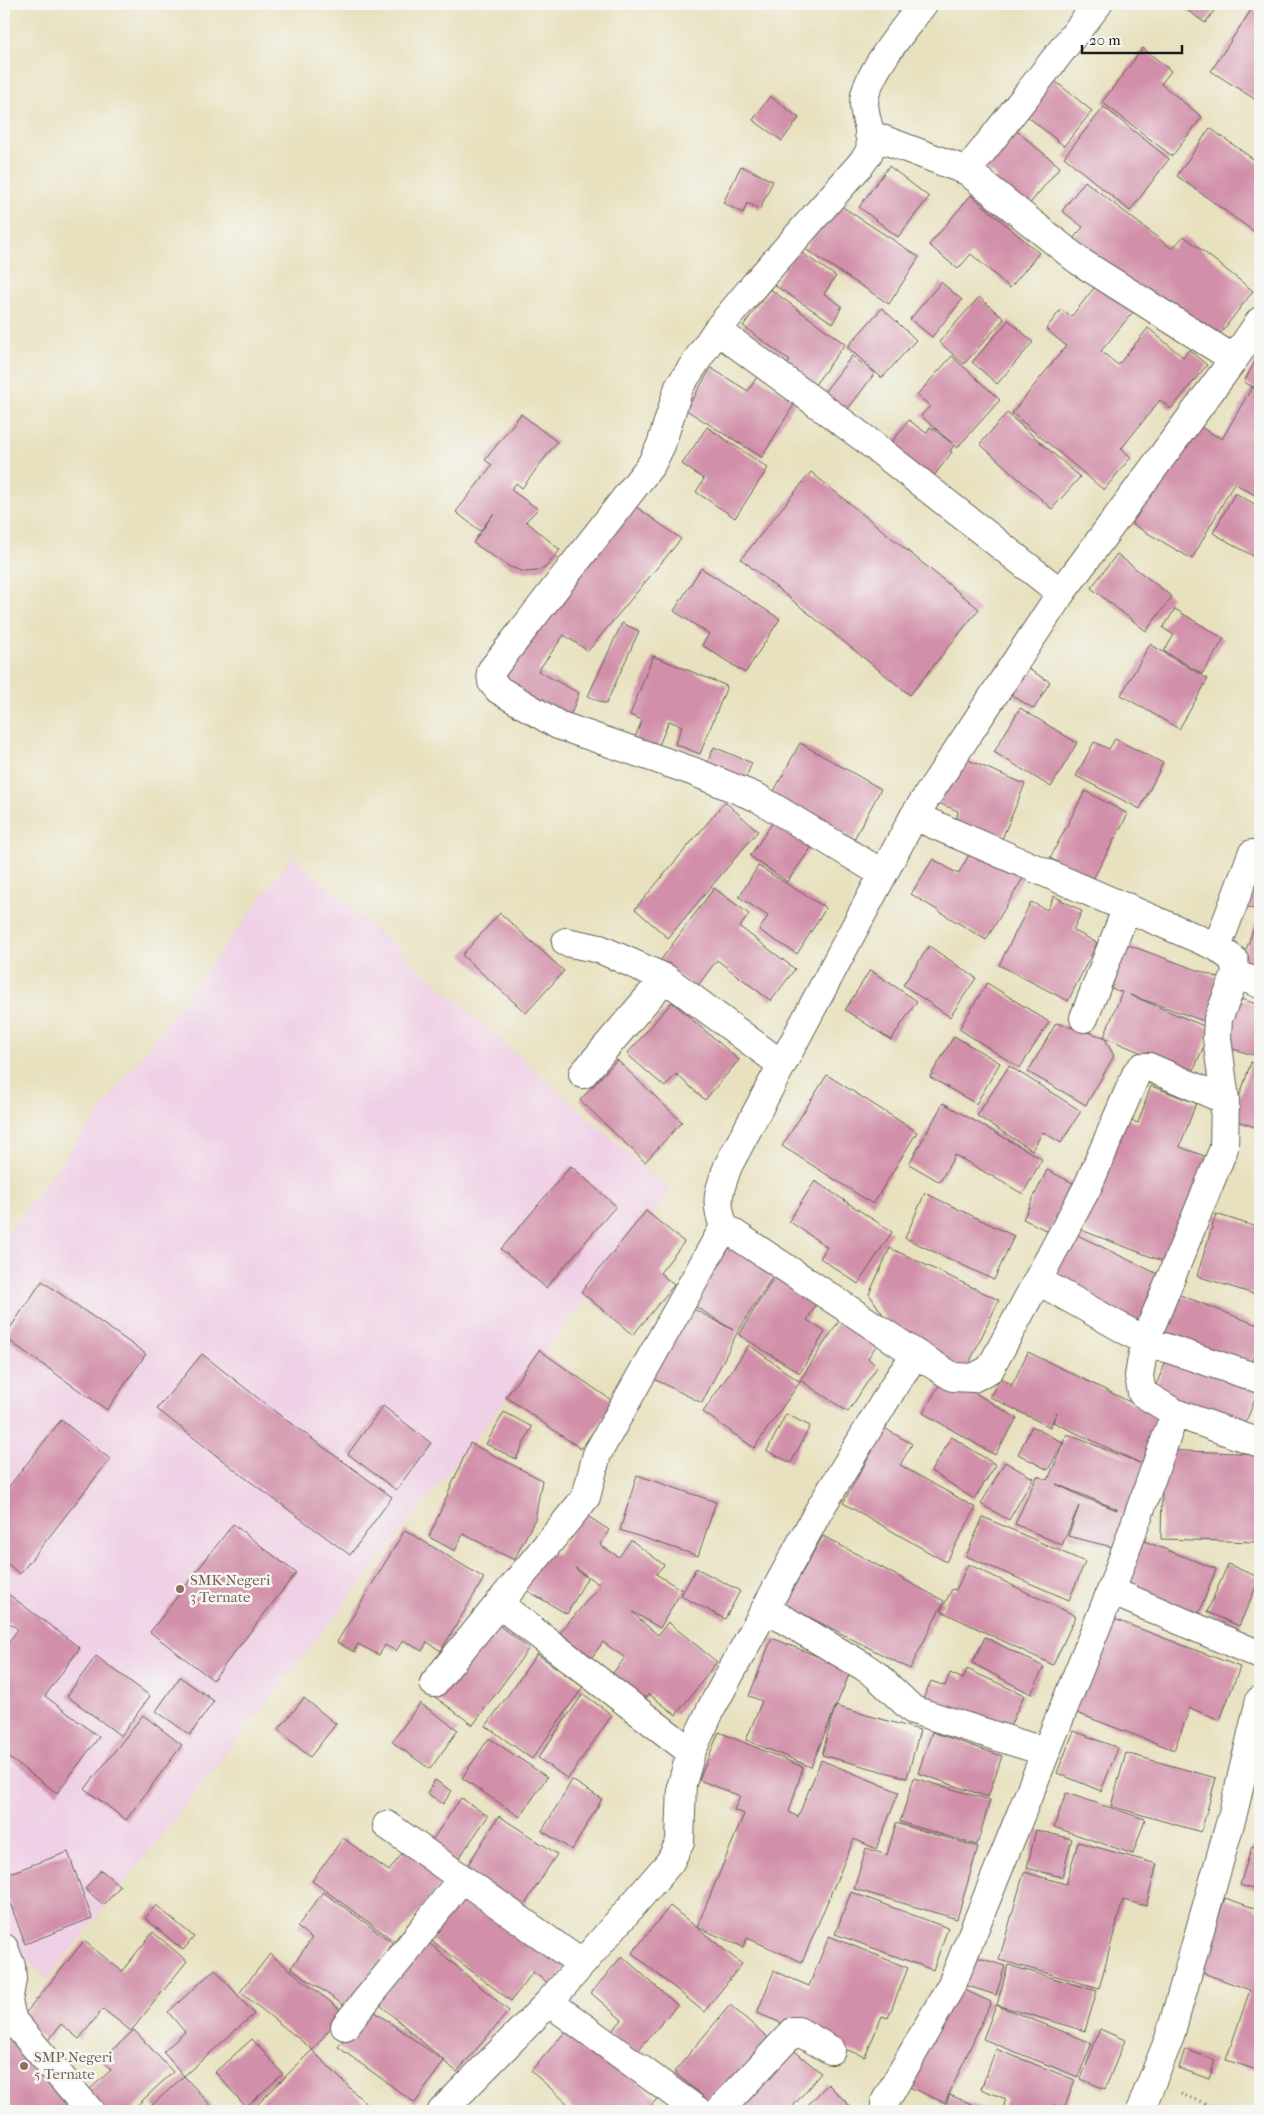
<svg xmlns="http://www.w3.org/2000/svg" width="1264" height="2115" viewBox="0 0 1264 2115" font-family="'IM FELL French Canon',serif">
<rect width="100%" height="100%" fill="#f6f6f2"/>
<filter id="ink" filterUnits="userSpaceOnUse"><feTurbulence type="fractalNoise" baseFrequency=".02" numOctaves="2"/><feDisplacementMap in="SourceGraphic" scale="10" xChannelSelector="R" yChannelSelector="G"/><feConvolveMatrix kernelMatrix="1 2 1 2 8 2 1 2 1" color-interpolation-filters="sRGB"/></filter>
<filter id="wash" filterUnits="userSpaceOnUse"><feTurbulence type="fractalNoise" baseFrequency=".0096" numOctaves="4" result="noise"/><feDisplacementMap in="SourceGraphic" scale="20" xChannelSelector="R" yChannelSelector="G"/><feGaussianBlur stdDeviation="1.12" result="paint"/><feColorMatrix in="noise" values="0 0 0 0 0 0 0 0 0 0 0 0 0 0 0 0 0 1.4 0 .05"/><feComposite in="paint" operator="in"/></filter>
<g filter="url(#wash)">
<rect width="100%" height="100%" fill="#e8e1bf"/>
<!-- built -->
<path fill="#efd0e6" d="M293,856L671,1191L48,1979L4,1940V1238Z"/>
<g id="blocks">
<!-- building -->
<path fill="#d18fa9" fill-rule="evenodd" d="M1179,4H1219L1205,23Z
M1253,7L1260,11V93L1256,100L1211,71Z
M1143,48L1171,71L1161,84L1202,117L1172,156L1102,102Z
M1050,77L1092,111L1064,146L1022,112Z
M770,96L799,118L782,141L753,120Z
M1104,107L1169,159L1130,211L1064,157Z
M1210,128L1260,164V236L1177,176Z
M1014,129L1060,167L1022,213L990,186L997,177L983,166Z
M741,166L773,181L760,209L747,203L743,213L723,203Z
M889,166L929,197L898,237L859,207Z
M1085,181L1172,249L1184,236L1253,291L1214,342L1072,240L1083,227L1062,211Z
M971,195L1039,253L1010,288L971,254L958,269L929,245Z
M835,202L919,257L889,304L805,249Z
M797,250L836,276L824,294L842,306L833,323L774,285Z
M941,282L962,300L932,337L910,319Z
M1098,283L1133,312L1101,351L1118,365L1148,328L1183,357L1189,350L1207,365L1171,409L1160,400L1121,449L1131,457L1104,490L1012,413L1066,346L1046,329L1061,309L1071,317Z
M770,289L845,344L808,394L780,374L790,361L743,326Z
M979,297L1004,319L964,364L939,342Z
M882,308L916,340L882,378L847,347Z
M1009,320L1033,342L997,384L972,362Z
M1260,352V391L1244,382Z
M852,356L875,373L845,413L822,395Z
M952,356L1000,400L957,448L954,445L950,451L952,452L928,484L885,451L909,420L926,433L930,427L952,443L921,416L930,406L917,395Z
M711,368L748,391L757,377L796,401L762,457L686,410Z
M1252,387L1260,392V498L1234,483L1192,559L1132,524L1195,424L1222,439Z
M1007,413L1080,477L1052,509L980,444Z
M521,414L557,442L522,488L516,483L511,490L538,509L526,521L560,550L545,568L537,571L525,572L510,567L473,543L494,513L480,531L456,512L492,465L485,460Z
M707,427L768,468L735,518L696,492L704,479L682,464Z
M811,472L979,609L910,695L741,559Z
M1235,493L1260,507V560L1213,533Z
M635,506L681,539L588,651L564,635L538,671L579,693L567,724L507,694L500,665Z
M1117,554L1172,597L1146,631L1091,588Z
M701,568L780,619L745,673L702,645L709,634L674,611Z
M1175,609L1224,639L1202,674L1164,651L1174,635L1163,628Z
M622,623L639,631L606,704L588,696Z
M1150,644L1208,679L1179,729L1121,695Z
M653,656L727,686L700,754L675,744L682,726L669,721L657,750L634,740L642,720L630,715Z
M1017,662L1050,682L1034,709L1000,688Z
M1020,708L1077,743L1051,787L994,752Z
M1115,739L1163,763L1140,809L1076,776L1094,742L1109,749Z
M800,743L881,789L854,839L815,817L767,804Z
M714,747L752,763L742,786L704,770Z
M956,755L1025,784L999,846L955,827L958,811L936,802Z
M1085,791L1128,814L1092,881L1050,858Z
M725,802L758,831L668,938L635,909Z
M773,822L811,848L787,882L750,856Z
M973,848L1023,878L986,940L911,894L933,859L958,874Z
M1260,861V911L1245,906Z
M758,866L826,908L797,954L759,930L768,916L739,897Z
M714,888L749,914L740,927L795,969L771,1001L717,960L696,988L660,961Z
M1054,896L1082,911L1073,930L1097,943L1068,1001L999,965L1031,902L1047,910Z
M500,913L564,971L526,1013L462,955Z
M1258,916L1260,917V968L1242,961Z
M1120,942L1222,979L1207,1022L1130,995L1211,1029L1192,1074L1104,1037L1122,992L1105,986Z
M929,946L976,978L950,1017L903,985Z
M870,970L917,1001L891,1040L845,1010Z
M987,983L1049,1022L1020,1068L959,1029Z
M1237,998L1260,1005V1057L1223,1046Z
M672,1002L739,1060L705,1100L676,1074L665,1087L627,1054Z
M1056,1023L1104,1037L1114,1056L1086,1105L1028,1072Z
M954,1036L1000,1063L976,1104L930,1077Z
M617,1060L682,1122L645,1162L580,1100Z
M1251,1062L1260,1066V1129L1232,1119Z
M1009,1066L1081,1111L1061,1143L1043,1132L1032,1150L977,1116Z
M827,1075L917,1132L873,1204L782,1146Z
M1151,1086L1196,1103L1180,1147L1210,1158L1170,1264L1081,1230L1122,1118L1138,1123Z
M943,1103L1042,1159L1023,1194L955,1155L940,1182L909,1164Z
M571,1166L616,1206L546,1288L501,1249Z
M1047,1170L1073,1183L1050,1232L1023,1219Z
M815,1181L892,1232L858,1284L820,1258L827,1247L789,1221Z
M925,1193L1014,1236L994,1280L905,1238Z
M646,1211L684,1242L660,1273L674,1285L633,1335L581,1292Z
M1216,1214L1260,1228V1296L1197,1276Z
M1071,1232L1164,1277L1141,1325L1048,1280Z
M727,1244L774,1274L737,1333L702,1403L650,1377L684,1304L733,1330L690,1303Z
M890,1248L999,1300L966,1370L899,1338L869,1294Z
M774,1277L816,1304L807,1320L825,1332L800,1373L739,1335Z
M42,1281L146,1354L107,1410L4,1337Z
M1175,1293L1260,1326V1339L1248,1371L1158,1336Z
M843,1315L880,1340L868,1358L877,1367L848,1412L800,1380Z
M749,1345L800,1382L754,1448L703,1412Z
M539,1350L614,1402L581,1449L506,1397Z
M1170,1351L1259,1389L1242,1432L1152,1395Z
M1028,1352L1169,1421L1116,1548L1068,1536L1079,1506L1062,1545L1015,1524L1037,1476L1048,1480L1067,1434L1140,1463L1053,1422L1057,1412L1050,1427L990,1397L1000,1378L1012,1385ZM1056,1484L1117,1509V1510L1083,1497Z
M202,1354L282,1417L392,1497L350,1555L240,1474L157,1409Z
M945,1375L1017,1418L995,1455L923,1413Z
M383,1406L431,1443L396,1490L348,1454Z
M504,1412L532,1427L516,1459L486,1444Z
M786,1414L810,1426L791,1463L767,1451Z
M61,1420L110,1459L20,1574L4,1561V1493Z
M879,1425L912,1444L900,1465L976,1508L946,1562L843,1503L873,1450L866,1447Z
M1032,1426L1063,1443L1048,1470L1018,1454Z
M952,1437L996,1465L974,1499L931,1471Z
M470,1443L542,1480L535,1519L514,1560L463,1534L455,1551L429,1537Z
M1163,1450L1260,1454L1257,1542L1161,1539Z
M1005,1462L1033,1478L1009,1520L981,1504Z
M637,1475L716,1502L698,1556L620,1530Z
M583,1513L609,1530L600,1545L619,1557L631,1540L664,1565L656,1574L682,1590L660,1628L633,1612L639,1619L658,1635L668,1622L717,1662L676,1715L649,1694L639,1706L607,1680L625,1658L603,1642L586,1665L554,1640L600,1585L575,1568L587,1578L567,1614L521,1587L547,1551L557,1555Z
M983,1517L1085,1562L1069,1600L966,1556Z
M233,1524L296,1573L213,1680L150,1632Z
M405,1530L484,1578L441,1651L427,1642L422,1651L403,1640L396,1651L385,1645L379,1655L358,1644L354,1652L337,1642Z
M823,1536L944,1601L910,1669L784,1604Z
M1139,1539L1216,1569L1198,1616L1121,1586Z
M968,1564L1076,1616L1053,1665L941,1611L952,1589L956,1590Z
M1228,1564L1260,1578L1239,1626L1207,1612Z
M696,1568L740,1591L725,1619L681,1596Z
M4,1591L80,1648L45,1696L99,1737L57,1793L4,1754V1649L18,1629L4,1619Z
M1109,1617L1240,1667L1220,1720L1190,1708L1174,1750L1074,1712Z
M492,1620L529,1648L473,1725L435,1697Z
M985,1637L1044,1667L1031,1694L972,1663Z
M772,1638L851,1670L811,1767L746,1740L762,1701L749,1696Z
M537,1654L583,1687L532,1759L486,1726Z
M96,1656L150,1696L121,1736L67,1696Z
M967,1669L1024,1695L1007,1733L923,1699L931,1681L945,1686L950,1673L963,1679Z
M180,1677L214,1701L190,1735L156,1711Z
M583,1694L612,1715L568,1779L538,1758Z
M304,1698L336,1724L310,1757L278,1730Z
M420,1703L458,1730L430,1769L392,1742Z
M835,1706L920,1730L907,1778L822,1755Z
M143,1715L182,1745L126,1820L85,1789Z
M1074,1731L1118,1748L1101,1791L1057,1773Z
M719,1732L803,1767L789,1812L798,1817L821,1760L899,1792L876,1849L854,1839L802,1962L747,1938L743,1947L697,1927L744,1814L734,1810L740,1796L699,1780Z
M932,1732L1002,1756L988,1797L918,1773Z
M489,1738L547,1777L520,1817L462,1778Z
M1126,1753L1216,1778L1201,1832L1111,1806Z
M914,1778L990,1800L977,1845L900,1822Z
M435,1780L452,1791L443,1804L427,1793Z
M572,1780L602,1799L572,1850L542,1831Z
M1066,1793L1145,1819L1133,1854L1054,1827Z
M461,1798L488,1816L453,1867L426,1849Z
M499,1816L557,1854L520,1912L462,1874Z
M896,1823L978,1847L957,1919L854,1889L866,1848L887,1855Z
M1036,1830L1072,1839L1062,1877L1027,1868Z
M343,1838L389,1871L407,1847L448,1877L394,1941L312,1881Z
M1078,1842L1157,1864L1146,1906L1123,1900L1099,1988L999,1960L1024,1872L1066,1884Z
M1252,1846L1260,1848V1891L1240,1885Z
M68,1852L92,1918L25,1944L4,1886V1875Z
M101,1870L120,1886L104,1905L85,1889Z
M466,1887L568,1963L552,1986L533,1972L511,2001L427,1937Z
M323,1892L393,1943L346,2007L291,1968L312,1938L297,1927Z
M851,1892L948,1928L933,1970L835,1934Z
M1225,1898L1260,1910V2071L1226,2060L1250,1990L1200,1972Z
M156,1905L194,1937L183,1950L145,1918Z
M670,1906L742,1964L704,2012L632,1953Z
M153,1932L187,1961L131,2031L103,2009L79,2039L61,2024L48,2041L21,2019L84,1941L122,1971Z
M829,1936L908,1968L888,2018L882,2016L865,2057L757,2013L774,1971L809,1986Z
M429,1943L509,2011L457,2072L378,2003Z
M270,1954L343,2012L313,2050L240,1992Z
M967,1954L1005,1966L996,1995L958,1983Z
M622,1956L677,2005L635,2054L610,2033L622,2020L591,1993Z
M1008,1965L1097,1991L1085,2031L997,2005Z
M215,1969L254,2014L184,2076L216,2111H157L152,2105L184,2076L163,2052L185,2032L168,2012Z
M954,1985L991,2002L945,2103L907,2086Z
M730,2005L773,2042L717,2108L674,2072Z
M996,2005L1092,2043L1078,2077L983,2039Z
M368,2007L444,2061L415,2103L338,2047Z
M4,2024L76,2102L65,2111H7L4,2108Z
M572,2024L657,2099L646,2111H576L531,2071Z
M1100,2029L1125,2040L1105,2089L1081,2079Z
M134,2030L173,2072L131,2111H104L87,2092L111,2070L102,2060Z
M252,2039L283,2074L246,2107L215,2072Z
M784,2042L821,2073L789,2111H726Z
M996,2049L1075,2080L1064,2109L1055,2105L1052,2111H1002L1006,2099L981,2089Z
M1185,2049L1215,2060L1209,2079L1179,2068Z
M312,2050L373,2111H261L256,2106Z
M828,2084L855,2111H802Z
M950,2095L988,2111H943Z"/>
</g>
</g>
<g filter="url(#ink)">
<use href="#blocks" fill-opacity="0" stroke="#636155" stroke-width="1"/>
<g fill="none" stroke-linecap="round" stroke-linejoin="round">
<!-- minor casing -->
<g stroke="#636155" stroke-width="30">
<path id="minor" d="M869,134L967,171L1098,4
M967,171L1079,261L1234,359
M717,330L865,439L1061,593
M914,816L1217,947L1234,960L1236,974L1218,1019L1217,1038L1225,1100L1224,1148L1145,1341L1260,1379
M883,874L758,798L692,771L558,725L499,690L492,682L491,671L651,465L661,445L679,387L717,330L756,283L860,165C863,161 867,157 869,152C876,134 860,114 865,95C872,67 905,28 923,4
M566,942L600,949L665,978L781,1064
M1217,947L1252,854
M1236,974L1260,984
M1084,1018L1127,907
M583,1074L665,978
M1039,1281L1145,1341L1139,1376L1142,1393L1175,1413L1260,1443
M916,1354L953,1377L973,1378L990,1369L1088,1186L1137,1072L1142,1067H1149L1225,1100
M1111,1591L1260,1655
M499,1604L691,1752
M766,1609L863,1666L876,1675L913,1710L1046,1752
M434,1683L586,1497L597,1454L724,1227
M387,1825L582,1964
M4,1948L11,1966L12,1979L8,2002L13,2021L90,2111
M549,2002L698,2111
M345,2026L403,1955L462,1878
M442,2111L549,2002L670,1862L680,1842L682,1784L691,1752L712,1707L818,1512L897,1381L916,1354L724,1227C714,1200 719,1191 728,1166L914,816L1061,593L1234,359L1260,321
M719,2111L794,2031H798L831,2050
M886,2111L885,2102L952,1984L1111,1591L1175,1413"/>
</g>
<!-- highway casing -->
<g stroke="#636155" stroke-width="30">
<path id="highway" d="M1140,2111L1169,2039L1233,1813L1260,1700"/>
</g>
<!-- path -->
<path stroke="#636155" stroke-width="3" stroke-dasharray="1 4" stroke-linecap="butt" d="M1181,2094L1225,2111"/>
<!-- minor -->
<use href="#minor" stroke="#fff" stroke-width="28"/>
<!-- highway -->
<use href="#highway" stroke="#fff" stroke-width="28"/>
</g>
</g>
<!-- markers -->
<g fill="#8d6e63" stroke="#f6f6f2" stroke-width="2">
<circle cx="180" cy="1589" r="5"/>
<circle cx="24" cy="2066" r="5"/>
</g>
<g text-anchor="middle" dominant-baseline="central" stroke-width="5" stroke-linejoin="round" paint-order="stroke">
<!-- education labels -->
<g font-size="15" fill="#785e54" stroke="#f6f6f2" text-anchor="start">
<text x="190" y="1580">SMK Negeri<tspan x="190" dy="17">3 Ternate</tspan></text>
<text x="34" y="2057">SMP Negeri<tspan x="34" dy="17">5 Ternate</tspan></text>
</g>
</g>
<!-- margin -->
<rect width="1264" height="2115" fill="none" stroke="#f6f6f2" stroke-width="20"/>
<!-- scale -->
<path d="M1082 45v8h100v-8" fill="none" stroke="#1c1c1c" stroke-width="2.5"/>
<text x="1089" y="45" font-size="15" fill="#1c1c1c" stroke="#f6f6f2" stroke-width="4" paint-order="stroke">20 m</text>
</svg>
